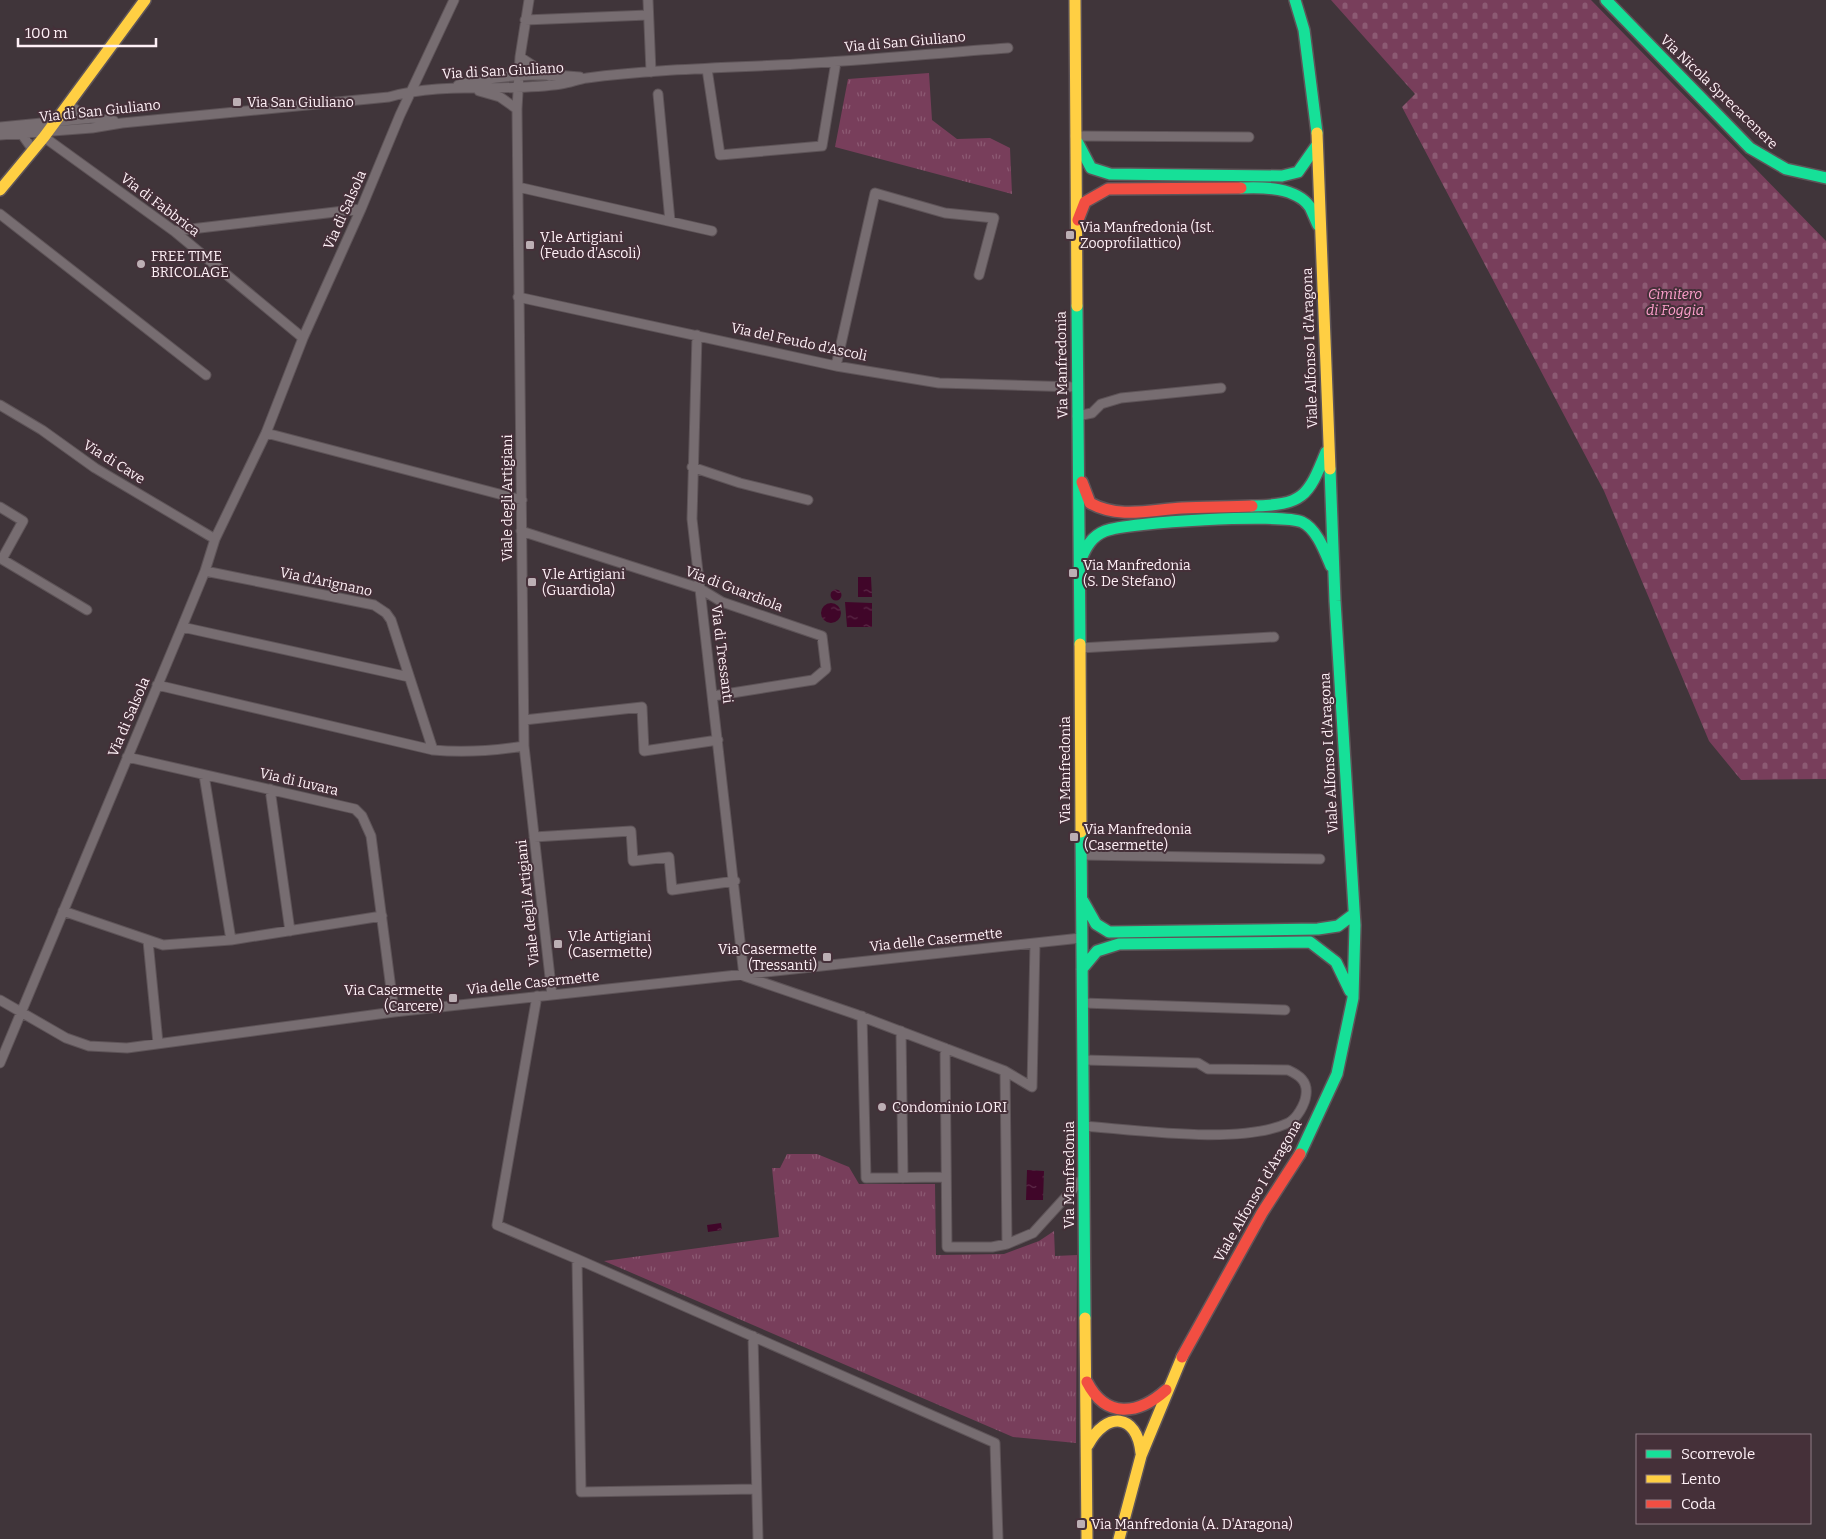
<svg xmlns="http://www.w3.org/2000/svg" width="1826" height="1539" viewBox="0 0 1826 1539" font-family="Bitter,serif">
<defs>
<pattern id="grass-tufts" width="24" height="20" patternUnits="userSpaceOnUse" patternTransform="scale(1.25)"><rect width="24" height="20" fill="#783e5b"/><path d="M3 7l-1-3M5 7V3M7 7l1-3M15 17l-1-3M17 17v-4M19 17l1-3" fill="none" stroke="#8c5a73"/></pattern>
<pattern id="cemetery-stones" width="16" height="16" patternUnits="userSpaceOnUse" patternTransform="scale(1.25)"><rect width="16" height="16" fill="#783e5b"/><path d="M2 7V4a2 2 0 0 1 4 0v3zM10 15v-3a2 2 0 0 1 4 0v3z" fill="#8c5a73"/></pattern>
<pattern id="water-ripples" width="26" height="14" patternUnits="userSpaceOnUse" patternTransform="scale(1.25)"><rect width="26" height="14" fill="#400629"/><path d="M2 4q2-2 4 0t4 0M15 11q2-2 4 0t4 0" fill="none" stroke="#5d2b49"/></pattern>
</defs>
<rect width="100%" height="100%" fill="#40353a"/>
<!-- grass -->
<path fill="url(#grass-tufts)" d="M929,73L932,120L957,139L990,138L1010,148L1012,194L835,147L848,79Z
M787,1154H817L849,1167L859,1184H935L936,1255L1004,1254L1039,1241L1054,1231L1055,1256L1077,1255L1076,1443L1013,1437L604,1261L779,1237L772,1168H780Z"/>
<!-- cemetery -->
<path fill="url(#cemetery-stones)" d="M1331,0H1591L1826,241V779L1741,780L1709,741L1604,491L1402,107L1415,94Z"/>
<!-- water -->
<path fill="url(#water-ripples)" d="M858,577H871L872,597H858Z
M830.5 595a5.5 5.5 0 1 1 11 0a5.5 5.5 0 1 1-11 0Z
M845,602L872,603V627H847Z
M821 613a10 10 0 1 1 20 0a10 10 0 1 1-20 0Z
M1027,1170L1044,1171L1043,1200H1026Z
M721,1223L722,1230L708,1232L707,1225Z"/>
<g fill="none" stroke-linecap="round" stroke-linejoin="round">
<!-- street casing -->
<g stroke="#5e5458" stroke-width="11">
<path id="street" d="M529,0L520,57L517,109L524,746L552,995
M648,0L651,72
M525,20L648,15
M520,57L549,76
M707,69L720,155L822,146L836,62
M458,85C496,75 541,73 580,77
M479,91L500,97L517,109
M658,94L670,221
M68,104L87,118
M0,127L93,118L114,121
M21,133L33,150
M0,135L92,128L122,123L389,97C445,81 503,93 561,84C570,83 578,79 587,78C656,69 727,68 797,64C868,60 938,53 1008,48
M1075,136L1249,137
M44,137L174,231L303,338
M518,187L712,231
M0,214L206,375
M174,231L361,209
M518,297L836,366L939,383L1077,387
M697,335L692,519L744,976L855,1014L1005,1071L1032,1087
M836,366L875,193L945,213L994,218L979,275
M0,405L42,430L95,468L215,539
M1077,416L1092,413L1101,404L1121,398L1221,388
M266,433L522,500
M692,467L740,483L808,500
M0,507L23,521L2,559
M521,531L699,588L722,602L822,636L826,669L813,680L713,696
M0,558L87,610
M205,571L374,605L386,613L391,620L433,750
M182,627L409,677
M1080,648L1274,637
M157,685L433,750C465,753 493,751 524,746
M524,720L642,707L644,751L718,740
M127,757L355,809L362,816L371,836L394,1012
M204,775L231,940
M270,789L290,931
M534,837L631,831L633,861L669,857L672,890L735,881
M1081,855L1320,859
M63,911L163,945L231,940L382,916
M148,941L158,1043
M537,996L497,1225L577,1259L995,1443L998,1539
M0,1000L66,1038L89,1046L127,1048L394,1012L1081,938
M1083,1003L1285,1010
M862,1016L866,1178L945,1177
M901,1031L903,1178
M945,1048L947,1247H992L1007,1244L1033,1233L1084,1177
M1084,1060L1198,1063L1208,1069L1288,1070C1299,1075 1308,1081 1306,1095C1305,1104 1297,1119 1288,1123C1241,1145 1137,1130 1084,1126
M0,1063L182,627L205,571L215,539L266,433L303,338L361,209L400,115L454,0
M1005,1071L1007,1244
M1032,1087L1035,943
M577,1259L581,1492L756,1489
M753,1336L758,1539"/>
</g>
<!-- fast casing -->
<g stroke="#5e5458" stroke-width="14">
<path id="fast" d="M1295,0L1304,30L1317,133
M1606,0L1750,148L1786,169L1826,178
M1078,143L1091,168L1110,174L1282,176L1298,172L1317,145
M1241,188C1263,187 1296,187 1310,207C1313,213 1315,219 1318,225
M1077,306L1080,644
M1252,506C1303,505 1308,497 1326,452
M1081,559C1086,547 1092,536 1105,531C1129,522 1281,513 1302,522C1317,529 1325,552 1331,566
M1081,832L1085,1318
M1083,901L1096,924L1109,932L1318,929L1338,926L1354,914
M1082,969L1097,951L1119,944L1310,942L1336,962L1350,991
M1300,1154L1337,1074L1353,998L1355,925L1335,601L1330,469"/>
</g>
<!-- slow casing -->
<g stroke="#5e5458" stroke-width="14">
<path id="slow" d="M1075,0L1077,306
M1317,133L1330,469
M0,190L44,137L145,0
M1080,644L1081,832
M1085,1318L1087,1539
M1088,1445C1106,1411 1137,1413 1141,1453
M1119,1539L1141,1456L1182,1357"/>
</g>
<!-- jam casing -->
<g stroke="#5e5458" stroke-width="14">
<path id="jam" d="M1078,220L1085,202L1108,189L1241,188
M1082,482L1090,503C1119,519 1150,510 1182,508C1205,507 1228,507 1252,506
M1182,1357L1262,1213L1300,1154
M1087,1382C1106,1419 1138,1415 1166,1390"/>
</g>
<!-- street -->
<use href="#street" stroke="#776d71" stroke-width="9"/>
<!-- fast -->
<use href="#fast" stroke="#16e098" stroke-width="11"/>
<!-- slow -->
<use href="#slow" stroke="#ffcf43" stroke-width="11"/>
<!-- jam -->
<use href="#jam" stroke="#f24e42" stroke-width="11"/>
</g>
<!-- markers -->
<g fill="#bcafb4" stroke="#453039" stroke-width="2">
<rect x="232" y="97" width="10" height="10" rx="2.5"/>
<rect x="1065" y="230" width="10" height="10" rx="2.5"/>
<rect x="525" y="240" width="10" height="10" rx="2.5"/>
<circle cx="141" cy="264" r="5"/>
<rect x="1068" y="568" width="10" height="10" rx="2.5"/>
<rect x="527" y="577" width="10" height="10" rx="2.5"/>
<rect x="1069" y="832" width="10" height="10" rx="2.5"/>
<rect x="553" y="939" width="10" height="10" rx="2.5"/>
<rect x="822" y="952" width="10" height="10" rx="2.5"/>
<rect x="448" y="993" width="10" height="10" rx="2.5"/>
<circle cx="882" cy="1107" r="5"/>
<rect x="1076" y="1519" width="10" height="10" rx="2.5"/>
</g>
<g text-anchor="middle" dominant-baseline="central" stroke-width="4" stroke-linejoin="round" paint-order="stroke">
<!-- street labels -->
<g font-size="14" fill="#fef0f6" stroke="#453039">
<text transform="translate(905 42) rotate(-5)">Via di San Giuliano</text>
<text transform="translate(503 71) rotate(-3)">Via di San Giuliano</text>
<text transform="translate(1719 92) rotate(44)">Via Nicola Sprecacenere</text>
<text transform="translate(100 111) rotate(-6)">Via di San Giuliano</text>
<text transform="translate(160 205) rotate(37)">Via di Fabbrica</text>
<text transform="translate(345 210) rotate(-66)">Via di Salsola</text>
<text transform="translate(799 342) rotate(12)">Via del Feudo d'Ascoli</text>
<text transform="translate(1310 348) rotate(-92)">Viale Alfonso I d'Aragona</text>
<text transform="translate(1062 365) rotate(-91)">Via Manfredonia</text>
<text transform="translate(114 462) rotate(32)">Via di Cave</text>
<text transform="translate(507 498) rotate(-90)">Viale degli Artigiani</text>
<text transform="translate(326 582) rotate(12)">Via d'Arignano</text>
<text transform="translate(734 589) rotate(21)">Via di Guardiola</text>
<text transform="translate(722 654) rotate(83)">Via di Tressanti</text>
<text transform="translate(129 717) rotate(-67)">Via di Salsola</text>
<text transform="translate(1329 753) rotate(-93)">Viale Alfonso I d'Aragona</text>
<text transform="translate(1065 770) rotate(-90)">Via Manfredonia</text>
<text transform="translate(299 782) rotate(13)">Via di Iuvara</text>
<text transform="translate(528 903) rotate(-96)">Viale degli Artigiani</text>
<text transform="translate(936 940) rotate(-6)">Via delle Casermette</text>
<text transform="translate(533 983) rotate(-6)">Via delle Casermette</text>
<text transform="translate(1069 1175) rotate(-90)">Via Manfredonia</text>
<text transform="translate(1258 1191) rotate(-60)">Viale Alfonso I d'Aragona</text>
</g>
<!-- poi labels -->
<g font-size="14" fill="#fef0f6" stroke="#453039" text-anchor="start">
<text x="247" y="102">Via San Giuliano</text>
<text x="1080" y="227">Via Manfredonia (Ist.<tspan x="1080" dy="16">Zooprofilattico)</tspan></text>
<text x="540" y="237">V.le Artigiani<tspan x="540" dy="16">(Feudo d'Ascoli)</tspan></text>
<text x="151" y="256">FREE TIME<tspan x="151" dy="16">BRICOLAGE</tspan></text>
<text x="1083" y="565">Via Manfredonia<tspan x="1083" dy="16">(S. De Stefano)</tspan></text>
<text x="542" y="574">V.le Artigiani<tspan x="542" dy="16">(Guardiola)</tspan></text>
<text x="1084" y="829">Via Manfredonia<tspan x="1084" dy="16">(Casermette)</tspan></text>
<text x="568" y="936">V.le Artigiani<tspan x="568" dy="16">(Casermette)</tspan></text>
<text x="817" y="949" text-anchor="end">Via Casermette<tspan x="817" dy="16">(Tressanti)</tspan></text>
<text x="443" y="990" text-anchor="end">Via Casermette<tspan x="443" dy="16">(Carcere)</tspan></text>
<text x="892" y="1107">Condominio LORI</text>
<text x="1091" y="1524">Via Manfredonia (A. D'Aragona)</text>
</g>
<!-- park labels -->
<g font-size="14" font-style="italic" fill="#ffa0cd" stroke="#453039">
<text x="1675" y="294">Cimitero<tspan x="1675" dy="16">di Foggia</tspan></text>
</g>
</g>
<!-- legend -->
<rect x="1636" y="1434" width="175" height="90" fill="#453039" stroke="#8f7d85"/>
<rect x="1646" y="1450" width="25" height="8" fill="#16e098" stroke="#8f7d85"/>
<text x="1681" y="1459" font-size="15" fill="#fef0f6">Scorrevole</text>
<rect x="1646" y="1475" width="25" height="8" fill="#ffcf43" stroke="#8f7d85"/>
<text x="1681" y="1484" font-size="15" fill="#fef0f6">Lento</text>
<rect x="1646" y="1500" width="25" height="8" fill="#f24e42" stroke="#8f7d85"/>
<text x="1681" y="1509" font-size="15" fill="#fef0f6">Coda</text>
<!-- scale -->
<path d="M18 38v8h138v-8" fill="none" stroke="#fef0f6" stroke-width="2.5"/>
<text x="25" y="38" font-size="15" fill="#fef0f6" stroke="#453039" stroke-width="4" paint-order="stroke">100 m</text>
</svg>
